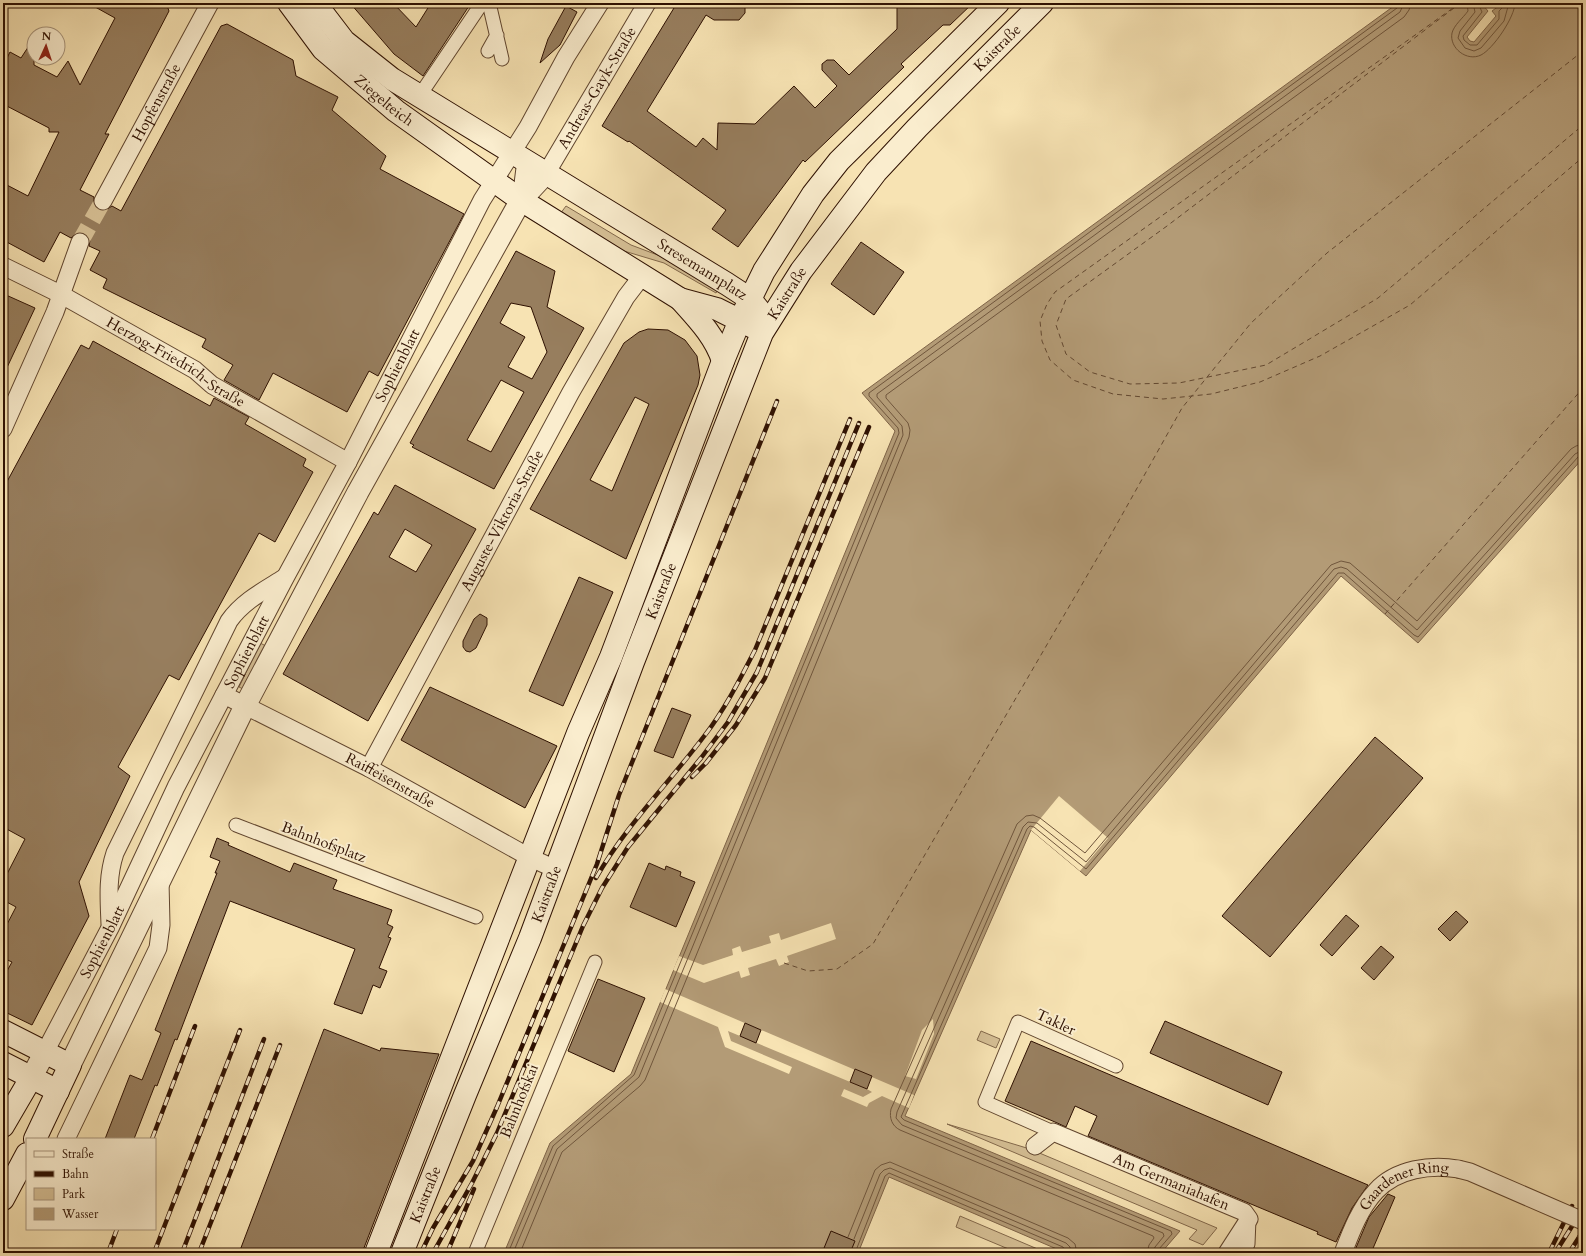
<svg xmlns="http://www.w3.org/2000/svg" width="1586" height="1256" viewBox="0 0 1586 1256" font-family="Cardo,serif">
<rect width="100%" height="100%" fill="#f7e3b3"/>
<filter id="stains"><feTurbulence type="fractalNoise" baseFrequency=".005" numOctaves="4"/><feColorMatrix values="0 0 0 0 .2 0 0 0 0 .09 0 0 0 0 .02 0 0 0 .5 -.17"/></filter>
<radialGradient id="worn" r=".72"><stop offset=".6" stop-color="#630" stop-opacity="0"/><stop offset="1" stop-color="#630" stop-opacity=".3"/></radialGradient>
<!-- green -->
<path fill="#d5bf95" stroke="#82684b" d="M566,206L631,245L663,257L718,289L716,293L664,263L614,248L560,214Z
M260,643L266,646L245,690L239,687Z
M981,1031L1000,1039L996,1048L977,1040Z
M947,1124L1030,1149L1217,1228L1203,1245L1189,1239L1197,1230Z
M960,1216L1047,1253H1018L956,1227Z"/>
<!-- water -->
<path fill="#b39b76" stroke="#7e6347" d="M1398,3H1481L1488,11L1467,37L1470,41L1474,42L1496,16L1492,11L1503,3H1583V458L1418,643L1341,576L1086,876L1031,830L905,1116L1180,1231L1161,1253H1066L889,1177L858,1253H504L550,1143L631,1074L895,431L862,393Z"/>
<!-- pier -->
<path fill="#f7e3b3" d="M1059,796L1108,838L1080,871L1031,830Z
M831,923L836,939L787,956L789,962L779,966L776,959L748,968L750,975L741,978L739,971L704,983L673,970L679,956L703,965L733,955L732,949L740,946L742,952L771,943L769,936L779,933L781,940Z
M665,989L914,1095L909,1108L882,1096L869,1103L867,1107L841,1096L844,1089L863,1097L872,1092L867,1089L728,1031L731,1041L792,1067L789,1074L725,1047L718,1027L660,1002Z
M933,1019L934,1034L916,1079L905,1076L922,1030Z"/>
<g fill="none" stroke-linecap="round" stroke-linejoin="round">
<!-- shore -->
<path stroke="#70563c" stroke-width="1" d="M1467,3L1468,11C1463,18 1454,25 1452,33C1449,48 1467,62 1481,55C1493,49 1515,17 1515,3
M1473,3L1475,12L1460,31L1458,38L1465,48L1474,51L1481,48L1504,21L1509,3
M1478,3L1482,12L1463,36L1464,40L1470,45H1477L1499,19V11L1503,7L1504,3
M848,1237L875,1170L881,1165L890,1162L1068,1238L1075,1244L1077,1253
M854,1239L880,1174L884,1170L890,1168L1066,1243L1070,1247L1071,1253
M508,1253L553,1146L634,1075L899,433L898,428L869,396V393L1397,8L1399,3
M513,1253L557,1149L639,1077L903,435L902,426L877,397V394L1400,12L1404,3
M520,1253L562,1152L640,1086L645,1080L909,437L910,430L908,423L886,398V395L1404,17L1409,10L1411,3
M855,1253L885,1176L889,1173L1063,1247L1066,1253
M1147,1253L1149,1245L1154,1238L1153,1236L900,1130C892,1126 889,1118 891,1109L1017,824L1026,816L1033,815L1040,818L1085,853L1331,565L1341,561L1350,563L1417,621L1571,449L1576,446L1583,444
M1153,1253L1155,1247L1164,1236L1163,1233L902,1125L896,1118L897,1112L1023,827L1028,822L1037,823L1086,862L1334,569L1341,567L1347,569L1417,630L1575,454L1583,450
M1158,1253L1159,1249L1172,1234L1171,1231L904,1120L901,1117L1027,829L1030,826L1034,827L1086,869L1338,573H1344L1414,635L1418,637L1578,457L1583,455"/>
<!-- ferry -->
<path stroke="#634830" stroke-width="1" stroke-dasharray="5 4" stroke-linecap="butt" d="M1460,3L1055,292L1047,304L1040,321L1042,341L1050,360L1073,380L1113,394L1163,399L1211,394L1260,382L1320,356L1410,305L1583,157
M1454,8L1167,226L1066,299L1056,325L1066,354L1090,372L1130,384L1179,383L1266,365L1378,298L1583,125
M1385,614L1583,388
M784,963L808,971L837,969L873,944L1113,531L1182,408L1251,323L1327,253L1583,51"/>
</g>
<!-- building -->
<path fill="#977e5e" stroke="#2e1001" fill-rule="evenodd" d="M88,3H166L169,11L105,134H109L80,190L94,197V206L98,210L104,211L112,206L121,211L221,26L227,24L293,60L296,76L338,97L332,110L386,156L380,169L464,214L378,376L369,371L347,412L273,373L259,400L224,380L233,365L202,347L206,339L103,288L107,279L90,270L100,251L89,246L90,240L84,233L78,232L71,238L60,232L44,262L3,240V183L28,196L59,132H49V128L3,104V57L7,58L10,52L21,58L34,38V65L57,77L68,61L80,85L115,18Z
M350,3H393L416,27L431,3H471L423,76L394,54Z
M677,3H745V13L739,20H714L706,15L647,111L696,147L703,138L717,150L718,123L755,124L794,86L815,108L837,86L822,70V64L827,60H834L849,75L897,29V3H973L950,25H943L901,64L904,67L805,162L803,160L738,247L712,229L726,210L629,141L628,142L602,126Z
M566,6L577,12L560,45L540,63L548,39Z
M861,242L904,272L874,315L831,284Z
M516,251L555,271L547,307L584,328L494,489L412,447L414,445L410,443ZM511,303L531,307L547,352L532,379L508,367L525,337L500,323ZM501,380L524,392L491,452L467,440Z
M6,295L35,308L3,376V302Z
M648,329L668,330L685,340L697,356L700,375L698,385L626,559L530,509L624,343L639,332ZM635,397L649,404L612,491L590,480Z
M93,341L210,406L214,398L249,417L245,424L306,459L303,466L313,472L275,542L259,533L179,680L169,675L118,767L130,776L79,882L89,916L32,1025L3,1011V978L12,962L3,958V932L16,907L3,900V872L7,874L25,839L3,827V489L81,345L89,349Z
M395,485L476,529L368,721L283,674L374,512L378,515ZM405,529L432,545L416,572L389,557Z
M579,577L613,592L563,706L529,691Z
M480,614L487,618V625L476,648L470,652L466,651L463,647V641L474,619Z
M430,687L557,746L525,808L401,740Z
M672,708L691,715L673,758L654,751Z
M1375,737L1423,778L1270,957L1222,916Z
M217,838L229,843L228,845L290,872L294,863L337,880L333,889L392,910L387,924L393,927L388,937L391,938L379,968L387,971L380,988L373,985L362,1014L334,1004L355,949L230,901L177,1040L175,1039L157,1086L155,1085L134,1139H105L130,1075L142,1080L161,1033L155,1030L217,873H215L220,861L210,857Z
M649,863L665,870L666,866L681,872L680,876L695,882L676,927L630,907Z
M1456,911L1468,922L1450,941L1438,929Z
M1346,915L1359,926L1332,956L1320,945Z
M1381,946L1394,957L1374,980L1361,968Z
M598,979L645,998L614,1072L568,1051Z
M1165,1021L1282,1072L1268,1105L1150,1053Z
M745,1023L761,1030L756,1043L740,1036Z
M324,1029L380,1051L381,1048L439,1054L362,1253H239Z
M1031,1041L1342,1174L1368,1185L1352,1208L1336,1242L1317,1234L1318,1232L1088,1136L1097,1116L1075,1106L1066,1127L1055,1122L1005,1101Z
M855,1069L872,1076L867,1089L850,1082Z
M1388,1194L1395,1197L1371,1253H1362L1355,1250L1369,1217Z
M831,1231L855,1241L850,1253H822Z"/>
<g fill="none" stroke-linecap="round" stroke-linejoin="round">
<!-- minor-tunnel -->
<path stroke="#d9c398" stroke-width="17" stroke-dasharray="17 8" stroke-linecap="butt" d="M80,242L103,201"/>
<!-- pedestrian casing -->
<g stroke="#60452e" stroke-width="15">
<path id="pedestrian" d="M489,3L502,59
M488,51L497,35
M420,95L482,3
M236,825L476,917
M1053,1132L985,1102L1018,1022L1116,1066
M475,1253L595,962
M1243,1253L1248,1244L1249,1219"/>
</g>
<!-- minor casing -->
<g stroke="#60452e" stroke-width="19">
<g id="minor">
<path id="s1" d="M547,172L647,3"/>
<path d="M521,200L526,160"/>
<path id="s2" d="M103,201L210,3"/>
<path id="s3" d="M3,266L60,294L195,370L212,385L348,462"/>
<path d="M3,429L55,312L80,242"/>
<path id="s4" d="M224,695L369,768L529,857L555,869"/>
<path id="s5" d="M369,768L571,392L626,297L642,276"/>
<path d="M110,924C109,899 107,877 115,853L229,621C243,601 265,590 284,578"/>
<path id="s6" d="M45,1052L111,926L176,787L285,578L348,462L482,200L528,127L566,57L600,3"/>
<path d="M66,1139L158,948L161,925L160,881"/>
<path id="s7" d="M1035,1146L1053,1132L1244,1212L1249,1219L1227,1253"/>
<path id="s8" d="M1343,1253C1351,1232 1360,1208 1376,1191C1396,1169 1431,1164 1458,1169"/>
</g>
</g>
<!-- tertiary casing -->
<g stroke="#60452e" stroke-width="23">
<path id="tertiary" d="M70,1065L246,704L358,492L521,200L547,172
M31,1078L45,1052"/>
</g>
<!-- secondary casing -->
<g stroke="#2e1001" stroke-width="24">
<g id="secondary">
<path id="s9" d="M289,3L323,49L396,111L521,200L680,299L717,309L753,327"/>
<path id="s10" d="M315,3L344,41L392,79L727,284L750,299L759,310"/>
<path d="M680,299C697,318 715,336 723,361"/>
<path d="M3,1031L70,1065L35,1139"/>
<path d="M3,1063L58,1091"/>
<path d="M3,1126L31,1078"/>
<path d="M3,1199L27,1154"/>
<path d="M376,1253L578,733L611,657L723,361L740,320L764,271L813,194L839,161L998,3"/>
<path id="s11" d="M402,1253L465,1095L530,938L633,662L762,333L801,271L876,172L917,128L1042,3"/>
</g>
</g>
<!-- pedestrian -->
<use href="#pedestrian" stroke="#faedce" stroke-width="13"/>
<!-- minor -->
<use href="#minor" stroke="#faedce" stroke-width="17"/>
<!-- tertiary -->
<use href="#tertiary" stroke="#faedce" stroke-width="21"/>
<!-- secondary -->
<use href="#secondary" stroke="#faedce" stroke-width="22"/>
<!-- rail casing -->
<g stroke="#2e1001" stroke-width="4.5">
<path id="rail" d="M692,777L706,763L736,725L765,678L869,427
M596,878C626,825 669,783 705,735C725,709 740,679 755,650L850,419
M152,1139L195,1026
M108,1253L117,1229
M154,1253L240,1030
M182,1253L264,1039
M199,1253L280,1045
M421,1253L433,1228L473,1161L497,1107L597,864L619,795L637,750L777,401
M433,1253L472,1183L497,1133L583,926L602,888L628,847L701,758L728,722L757,672L859,423
M447,1253L474,1189
M1549,1253L1572,1206
M1555,1253L1583,1209
M1569,1253L1583,1231"/>
</g>
<!-- rail -->
<use href="#rail" stroke="#faedce" stroke-width="3" stroke-dasharray="9" stroke-linecap="butt"/>
<!-- minor-bridge casing -->
<g stroke="#60452e" stroke-width="19" stroke-linecap="butt">
<path id="minor-bridge" d="M1458,1169L1470,1172L1583,1221"/>
</g>
<!-- minor-bridge -->
<use href="#minor-bridge" stroke="#faedce" stroke-width="17"/>
</g>
<g text-anchor="middle" dominant-baseline="central" stroke-width="4" stroke-linejoin="round" paint-order="stroke">
<!-- street labels -->
<g font-size="15" fill="#2e1001" stroke="#faedce">
<text stroke="none"><textPath href="#s11" startOffset="1359">Kaistraße</textPath></text>
<text stroke="none"><textPath href="#s1" startOffset="98">Andreas-Gayk-Straße</textPath></text>
<text stroke="none"><textPath href="#s9" startOffset="137">Ziegelteich</textPath></text>
<text stroke="none"><textPath href="#s2" startOffset="112">Hopfenstraße</textPath></text>
<text stroke="none"><textPath href="#s10" startOffset="473">Stresemannplatz</textPath></text>
<text stroke="none"><textPath href="#s11" startOffset="1035">Kaistraße</textPath></text>
<text stroke="none"><textPath href="#s3" startOffset="198">Herzog-Friedrich-Straße</textPath></text>
<text stroke="none"><textPath href="#s6" startOffset="772">Sophienblatt</textPath></text>
<text stroke="none"><textPath href="#s5" startOffset="281">Auguste-Viktoria-Straße</textPath></text>
<text stroke="none"><textPath href="#s11" startOffset="711">Kaistraße</textPath></text>
<text stroke="none"><textPath href="#s6" startOffset="448">Sophienblatt</textPath></text>
<text stroke="none"><textPath href="#s4" startOffset="187">Raiffeisenstraße</textPath></text>
<text transform="translate(324 842) rotate(21)">Bahnhofsplatz</text>
<text stroke="none"><textPath href="#s11" startOffset="387">Kaistraße</textPath></text>
<text stroke="none"><textPath href="#s6" startOffset="124">Sophienblatt</textPath></text>
<text transform="translate(1056 1022) rotate(25)">Takler</text>
<text transform="translate(519 1101) rotate(-68)">Bahnhofskai</text>
<text stroke="none"><textPath href="#s7" startOffset="151">Am Germaniahafen</textPath></text>
<text stroke="none"><textPath href="#s8" startOffset="99">Gaardener Ring</textPath></text>
<text stroke="none"><textPath href="#s11" startOffset="63">Kaistraße</textPath></text>
</g>
</g>
<!-- margin -->
<rect width="1586" height="1256" fill="none" stroke="#f7e3b3" stroke-width="16"/>
<rect x="4" y="4" width="1578" height="1248" fill="none" stroke="#2e1001" stroke-width="2"/>
<rect x="8" y="8" width="1570" height="1240" fill="none" stroke="#2e1001"/>
<!-- legend -->
<rect x="26" y="1138" width="130" height="92" fill="#faedce" stroke="#a8957c"/>
<rect x="34" y="1151" width="20" height="6" fill="#faedce" stroke="#a8957c"/>
<text x="62" y="1158" font-size="12" fill="#2e1001">Straße</text>
<rect x="34" y="1171" width="20" height="6" fill="#2e1001" stroke="#a8957c"/>
<text x="62" y="1178" font-size="12" fill="#2e1001">Bahn</text>
<rect x="34" y="1188" width="20" height="12" fill="#d5bf95" stroke="#a8957c"/>
<text x="62" y="1198" font-size="12" fill="#2e1001">Park</text>
<rect x="34" y="1208" width="20" height="12" fill="#b39b76" stroke="#a8957c"/>
<text x="62" y="1218" font-size="12" fill="#2e1001">Wasser</text>
<!-- north arrow -->
<g transform="translate(46 46) rotate(3)"><circle r="19" fill="#faedce" stroke="#a8957c"/>
<path d="M0-3L7 15L0 10L-7 15Z" fill="#8f2418"/>
<text y="-6" font-size="11" font-weight="bold" text-anchor="middle" fill="#2e1001">N</text>
</g>
<rect width="100%" height="100%" filter="url(#stains)"/>
<rect width="100%" height="100%" fill="url(#worn)"/>
</svg>
